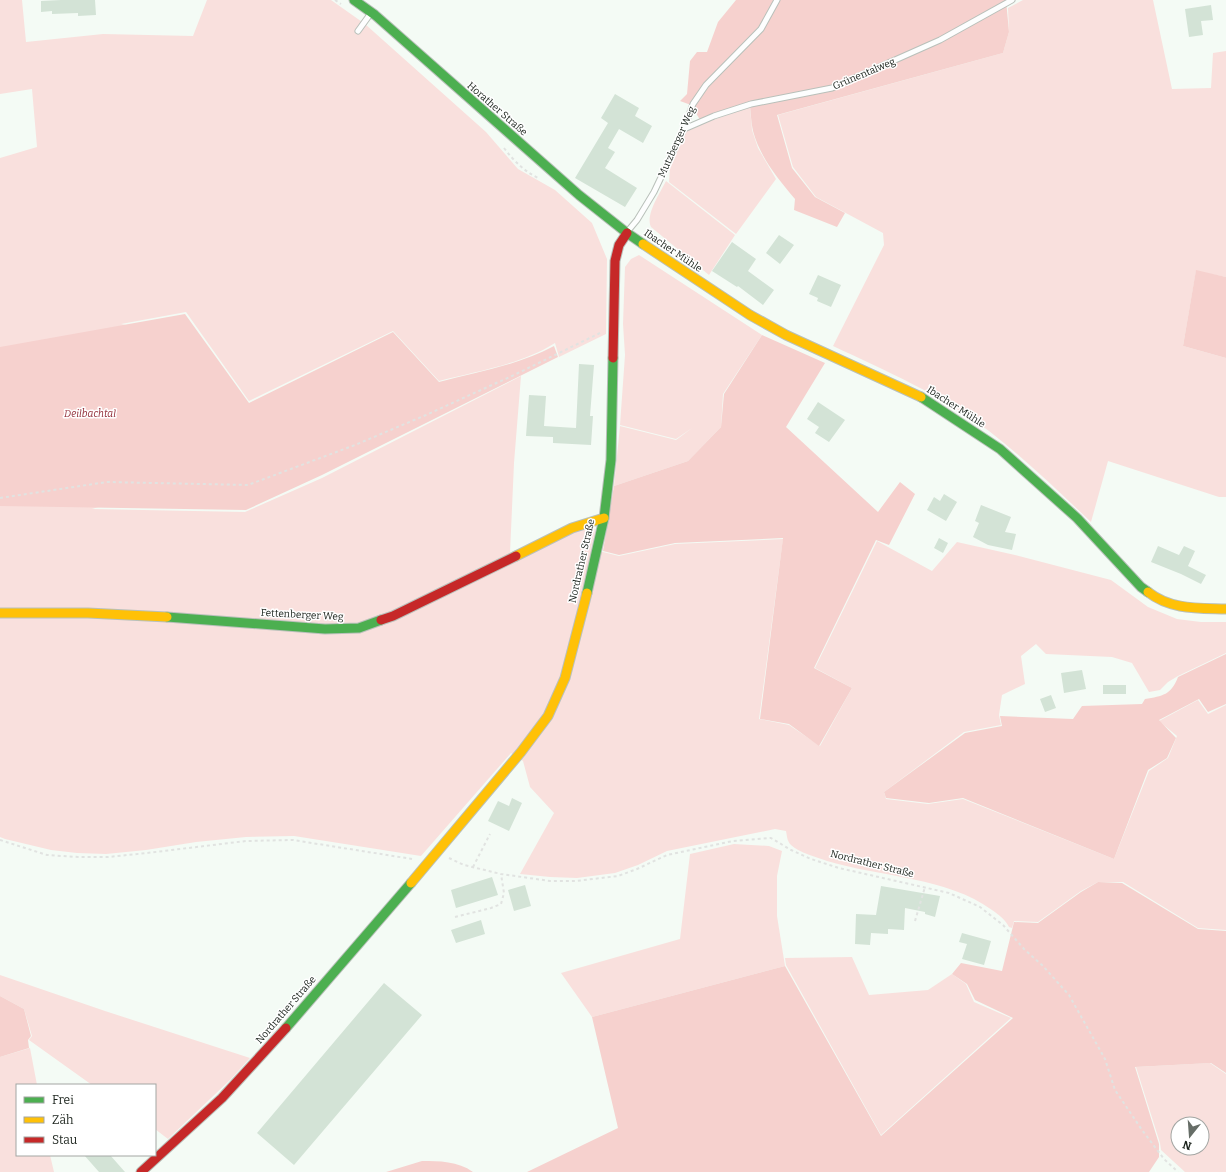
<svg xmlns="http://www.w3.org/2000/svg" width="1226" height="1172" viewBox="0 0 1226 1172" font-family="Bitter,serif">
<rect width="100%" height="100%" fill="#f4fbf5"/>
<!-- green -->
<path fill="#f9e0dd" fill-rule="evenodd" d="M0,0H22L26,42L103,34L193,36L207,0H331L365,24L486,132L518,169L555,190L592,223L607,259L606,334L559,357L555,343C520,365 477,371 439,381L393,331L249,401L186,312L121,324L126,325L105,505L92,509L245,512L322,478L521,376L514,463L510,553L590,526L594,527L595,532L591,549L619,556L675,544L783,539L759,719L789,725L788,755L789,725L820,746L852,688L815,668L877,541L932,571L957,542L1015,555L1111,580L1148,607L1177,619L1201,622H1226V653L1178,676L1168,682L1160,690L1149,692L1132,663L1112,657L1046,654L1036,644L1021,656L1025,684L1002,695L999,715L1001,725L964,732L884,792L886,799L928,804L963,799L1114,859L1149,771L1168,758L1177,736L1159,721L1198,700L1208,714L1226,705V930L1198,928L1123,882H1098L1081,891L1038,922L1014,921L1012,928L1009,927C1005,919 999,915 992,910C947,877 880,877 827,861C817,857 799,853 791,845C787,841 787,836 786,831L792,828L786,831L775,829L667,851L638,865L615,873L577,878L550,877L520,874L554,813L530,787L523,761L511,753L421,856L294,836L246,837L196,842L146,850L106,854L77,853L51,850L5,839L0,837V158L37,147L32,89L0,94Z
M1023,0H1153L1172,89L1211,88L1213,53L1226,51V277L1196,271L1183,346L1226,358V497H1219L1108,461L1091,522C1058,491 1025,459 989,431C942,395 886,371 833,346L884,245L883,233L816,197L793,167L778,115L1003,53L1009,32L1008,8Z
M750,107L752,130L758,148L776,179L736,234L669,182L670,168L687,129Z
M666,181L735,235L709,275L651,227C645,215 660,193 666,181Z
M639,255L762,335L723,394L721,427L688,461L614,486L620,426L676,440L692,428L676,439L620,425L625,355L623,324L625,267L631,259Z
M734,844L769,846L782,851L777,876V916L785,966L592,1017L561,973L680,939L690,854Z
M852,957L869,995L928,990L952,974L966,984L974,1002L1011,1018L881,1135L786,965L785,958Z
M0,975L105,1011L250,1058L231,1079L168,1139L155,1129V1085H92L29,1040L32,1036L24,1009L0,996Z
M30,1048L37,1085H17V1155H50L54,1172H0V1057Z
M1210,1063L1226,1074V1172H1185L1161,1150L1160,1143L1136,1067ZM1178,1124H1202V1148H1178Z"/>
<!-- forest -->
<path fill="#f6d1ce" d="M736,0H1006L1009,32L1003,53L777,115L792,168L815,197L845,213L837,227L794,210L795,199C778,179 760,157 753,131C751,123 751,114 750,106L702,123L691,105L680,101L687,94L690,61L697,52H707L718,22Z
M1196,270L1226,277V358L1183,346Z
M185,314L249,403L393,332L439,382C477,372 519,365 554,346L558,357L322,475L246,510L0,506V347Z
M762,335L825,363L786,427L878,512L900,482L915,494L889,545L876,540L814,668L852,688L819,746L789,724L760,719L783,538L675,543L619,555L603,551L614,486L688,461L721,427L724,394Z
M1226,654V704L1208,712L1199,699L1159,720L1176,738L1167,758L1148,770L1114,859L963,798L929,803L886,798L884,792L965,733L1002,726L1000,716L1073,719L1082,706L1142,704L1145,699C1163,696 1171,695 1178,677Z
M1098,882L1122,883L1198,929L1226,931V1073L1211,1063L1135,1067L1159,1144V1157L1149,1172H527L618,1128L592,1017L785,966L881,1136L1013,1018L975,1000L967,984L952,974L961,963L1002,971L1014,922L1038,923L1081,892Z
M0,996L24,1009L31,1036L28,1040L29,1048L0,1057Z
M422,1161C439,1161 458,1161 473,1172H386Z"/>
<!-- building -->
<path fill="#d3e3d6" d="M61,0H95L96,15L78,16V13L52,14V11L41,12V1Z
M1211,5L1213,20L1201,21L1203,35L1189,37L1185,9Z
M615,94L639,108L635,116L652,126L643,143L619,129L608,148L615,152L605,168L637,188L625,207L575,178L608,123L601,118Z
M779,235L794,245L780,264L766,253Z
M732,242L756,259L748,271L774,290L763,305L738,286L737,287L712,271Z
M818,275L841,285L831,307L817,301L818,298L809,294Z
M579,364L594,365L590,416H593L591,445L553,443V437L526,436L529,395L546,396L544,426L576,428Z
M818,402L845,420L829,442L815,433L819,427L807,419Z
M944,494L957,502L946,521L927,510L934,497L940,501Z
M981,505L1011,517L1005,532L1016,534L1012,550L988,545L973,537L979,523L975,521Z
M939,538L948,543L943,553L934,548Z
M1158,546L1179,555L1184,546L1195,551L1188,566L1206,575L1201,584L1181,574L1151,562Z
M1082,670L1086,689L1064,693L1061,673Z
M1103,685H1126V694H1103Z
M1051,695L1056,708L1045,712L1040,699Z
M512,798L522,803L509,831L488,821L498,801L509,806Z
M492,877L498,895L456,908L451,890Z
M525,885L531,906L514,911L508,890Z
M881,886L940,896L935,917L925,914V912L905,908L904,930L888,929V934L871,933L870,945L855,944L856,914L876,915Z
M481,920L485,934L456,943L451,930Z
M962,933L991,941L984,965L962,959L967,944L959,942Z
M384,983L422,1015L294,1165L257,1133Z
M84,1155H110L125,1172H99Z"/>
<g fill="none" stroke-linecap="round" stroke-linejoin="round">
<!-- lane casing -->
<g stroke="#b9c0ba" stroke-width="7">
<path id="lane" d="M358,31L371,13
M684,129L714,116L751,104L832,88L940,40L1012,0
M627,232L637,220L654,192L684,129L693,104L706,85L761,29L777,0"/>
</g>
<!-- fast casing -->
<g stroke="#b9c0ba" stroke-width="11">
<path id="fast" d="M354,0L375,15L579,195L627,233L643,244
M921,397L1000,449L1077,518L1141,587L1148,592
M587,593L604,518L611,460L613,358
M167,617L325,629L359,628L381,620
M286,1028L411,883"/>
</g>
<!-- slow casing -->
<g stroke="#b9c0ba" stroke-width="11">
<path id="slow" d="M643,244L750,315L786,335L921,397
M516,556L572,528L604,518
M1148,592C1171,610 1198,608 1226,609
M0,613H88L167,617
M411,883L521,752L548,716L565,678L587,593"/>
</g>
<!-- jam casing -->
<g stroke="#b9c0ba" stroke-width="11">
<path id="jam" d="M613,358L615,261L619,245L627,233
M381,620L393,616L516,556
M141,1172L222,1098L286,1028"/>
</g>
<!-- path -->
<path stroke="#e1e3e1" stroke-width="2" stroke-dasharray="3 3" stroke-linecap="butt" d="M335,0L341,4
M504,148C514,161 524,171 538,178
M0,498L107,482L248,485L355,445L426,415L514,375L600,333
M0,840L47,855L78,857H108L147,853L246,841L293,840L412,859
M449,858L464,865L501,874L550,881H576L618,876L637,869L667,855L733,841L771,838L791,850L811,859L839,868L949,893L980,907L1003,925L1024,949L1042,965L1069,995L1105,1059L1115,1090L1142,1130L1164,1159L1178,1172
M473,867L490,834
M455,917L491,908L501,904L504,893L501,874
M915,921L925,887"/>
<!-- lane -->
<use href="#lane" stroke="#fdfefe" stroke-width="5"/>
<!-- fast -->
<use href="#fast" stroke="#4caf50" stroke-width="9"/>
<!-- slow -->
<use href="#slow" stroke="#ffc107" stroke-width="9"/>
<!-- jam -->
<use href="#jam" stroke="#c62828" stroke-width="9"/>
</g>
<g text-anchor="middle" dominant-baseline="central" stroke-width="3" stroke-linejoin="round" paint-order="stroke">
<!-- street labels -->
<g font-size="10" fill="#19211a" stroke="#fff">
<text transform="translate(864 74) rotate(-23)">Grünentalweg</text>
<text transform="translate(497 109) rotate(41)">Horather Straße</text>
<text transform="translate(677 142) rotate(-66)">Mutzberger Weg</text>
<text transform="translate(673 251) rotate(34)">Ibacher Mühle</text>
<text transform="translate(956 407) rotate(33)">Ibacher Mühle</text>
<text transform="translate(582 561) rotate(-77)">Nordrather Straße</text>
<text transform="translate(302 615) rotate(3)">Fettenberger Weg</text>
<text transform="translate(872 864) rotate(14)">Nordrather Straße</text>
<text transform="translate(286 1010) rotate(-49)">Nordrather Straße</text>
</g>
<!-- park labels -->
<g font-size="10" font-style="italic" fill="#8f2934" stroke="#fff">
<text x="90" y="414">Deilbachtal</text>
</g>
</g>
<!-- legend -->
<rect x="16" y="1084" width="140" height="72" fill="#ffffff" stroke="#a3a6a3"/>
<rect x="24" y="1097" width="20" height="6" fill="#4caf50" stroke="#a3a6a3"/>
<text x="52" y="1104" font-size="12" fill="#19211a">Frei</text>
<rect x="24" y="1117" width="20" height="6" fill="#ffc107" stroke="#a3a6a3"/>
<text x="52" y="1124" font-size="12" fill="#19211a">Zäh</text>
<rect x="24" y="1137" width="20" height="6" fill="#c62828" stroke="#a3a6a3"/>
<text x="52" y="1144" font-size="12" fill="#19211a">Stau</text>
<!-- north arrow -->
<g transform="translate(1190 1136) rotate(197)"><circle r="19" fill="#ffffff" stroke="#a3a6a3"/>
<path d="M0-3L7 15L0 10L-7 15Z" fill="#666d67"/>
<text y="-6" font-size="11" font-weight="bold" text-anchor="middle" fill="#19211a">N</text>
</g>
</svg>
